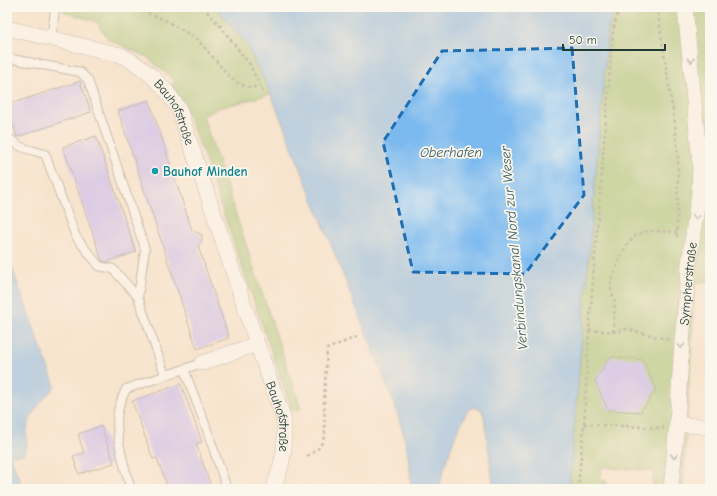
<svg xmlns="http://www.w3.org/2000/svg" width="717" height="496" viewBox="0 0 717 496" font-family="'Comic Neue',sans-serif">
<rect width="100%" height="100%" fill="#fbf7ec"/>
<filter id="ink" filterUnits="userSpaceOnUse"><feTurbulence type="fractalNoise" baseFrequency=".025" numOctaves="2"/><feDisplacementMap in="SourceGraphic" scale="8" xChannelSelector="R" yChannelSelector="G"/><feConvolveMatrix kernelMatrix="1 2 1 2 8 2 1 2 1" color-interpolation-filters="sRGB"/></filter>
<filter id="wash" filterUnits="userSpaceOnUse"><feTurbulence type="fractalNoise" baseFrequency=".012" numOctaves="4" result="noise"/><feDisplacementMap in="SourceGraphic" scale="16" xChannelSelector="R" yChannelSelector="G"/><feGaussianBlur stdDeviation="0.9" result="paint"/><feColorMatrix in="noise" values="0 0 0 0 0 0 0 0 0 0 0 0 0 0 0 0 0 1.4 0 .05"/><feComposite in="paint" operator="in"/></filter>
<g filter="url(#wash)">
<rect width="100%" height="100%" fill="#f7e4cd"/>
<!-- green -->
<path fill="#9bc571" stroke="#5d8152" d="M61,7H216L246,44L271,94L219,108L203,116L301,409L292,411L202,151L184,106L171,85L176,82L147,57L108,39L97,22L65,12Z
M613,7H708L710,21V281L695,283L683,489H652L654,471L601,467L600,480L606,481V489H569L608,31Z"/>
<!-- water -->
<path fill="#7cb9ef" stroke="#4e7b92" d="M216,7H614L608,31L569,489H494L484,416L481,409L474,407L468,410C454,435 445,461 439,489H411C411,452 400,419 387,385L271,94L246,44Z
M7,255L55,386C38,406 22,420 27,448L24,450V453L16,456L15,454L10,455L23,489H7Z"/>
<g id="blocks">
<!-- building -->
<path fill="#bcb1fe" d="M80,81L91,112L17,137L7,105Z
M149,100L192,230L202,235V241L198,246L229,338L197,349L118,111Z
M96,136L136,252L107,262L102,261L63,147Z
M610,357L642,359L656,389L641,412L608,410L595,381Z
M181,384L202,442L196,444L212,489H168L157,458L153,459L132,401Z
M101,426L114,463L79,474L73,456L84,453L78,434Z"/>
</g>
</g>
<g filter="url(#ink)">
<use href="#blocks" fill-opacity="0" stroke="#8b9080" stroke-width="1"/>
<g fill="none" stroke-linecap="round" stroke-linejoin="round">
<!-- lane casing -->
<g stroke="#8b9080" stroke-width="10">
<path id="lane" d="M51,39L55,10L53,7
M7,58L80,72L88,80L145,249L138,297L165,375
M7,135C18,149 28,149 45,154L76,237L99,266L113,269L138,297
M184,369L206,427L227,489
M131,489C125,470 114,432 118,412C119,404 123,396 126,389L202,363"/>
</g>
<!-- street casing -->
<g stroke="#8b9080" stroke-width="16">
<g id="street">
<path id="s1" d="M7,28L121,55C147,69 164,85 179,109L257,344L284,419V450L281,466L273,489"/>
<path d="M202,363L257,344"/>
<path d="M677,424L710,427"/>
<path id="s2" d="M671,489L677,424L682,342L689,263L699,192L700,164L685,7"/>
</g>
</g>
<!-- path -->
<path stroke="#8b9080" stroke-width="2.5" stroke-dasharray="3 3" stroke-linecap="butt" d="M131,7L165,20L197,39L229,76L239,84L253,88L259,85
M203,7L221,27L250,65L263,92
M657,7L670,94L675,122L678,159L677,239
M589,330L613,332L627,329L669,340
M613,332L615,303L611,289V279L626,246L635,236L647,231L677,232
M584,424L664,428
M307,456L315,451L320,447L325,435L324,400L327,349L359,336
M578,489L584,424L589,330L613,31L619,7"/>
<!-- lane -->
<use href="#lane" stroke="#fff" stroke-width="8"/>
<!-- street -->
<use href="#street" stroke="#fff" stroke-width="15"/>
</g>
<!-- one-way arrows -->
<defs><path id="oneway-chevron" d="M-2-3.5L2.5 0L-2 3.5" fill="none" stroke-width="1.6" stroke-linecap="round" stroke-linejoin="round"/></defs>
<g stroke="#8f9e9a">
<use href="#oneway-chevron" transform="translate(691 60) rotate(84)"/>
<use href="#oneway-chevron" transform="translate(696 217) rotate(98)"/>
<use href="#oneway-chevron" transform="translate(681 346) rotate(94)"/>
<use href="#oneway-chevron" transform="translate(674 456) rotate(95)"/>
</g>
</g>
<!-- marked area -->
<path d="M0 0H717V496H0ZM572,48L584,195L525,274L413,272L383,142L442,51Z" fill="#f7e4cd" fill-opacity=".55" fill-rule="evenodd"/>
<path fill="none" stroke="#1f6fb2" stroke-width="3" stroke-dasharray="8 5" stroke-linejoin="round" d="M572,48L584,195L525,274L413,272L383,142L442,51Z"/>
<!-- markers -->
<circle fill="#0f9aa8" stroke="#fbf7ec" stroke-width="1.5" cx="155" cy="171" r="4"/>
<g text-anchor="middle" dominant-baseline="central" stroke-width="3.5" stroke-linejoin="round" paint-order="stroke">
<!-- street labels -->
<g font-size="13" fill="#1f3d34" stroke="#fbf7ec">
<text stroke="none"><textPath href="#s1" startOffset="198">Bauhofstraße</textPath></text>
<text stroke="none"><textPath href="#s2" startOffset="206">Sympherstraße</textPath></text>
<text stroke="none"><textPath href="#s1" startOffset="521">Bauhofstraße</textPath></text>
</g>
<!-- culture labels -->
<g font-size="13" font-weight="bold" fill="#0d838f" stroke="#fbf7ec" text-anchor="start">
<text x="163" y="171">Bauhof Minden</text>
</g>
<!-- water labels -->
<g font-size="14" font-style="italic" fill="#365c63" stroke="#fbf7ec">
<text x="451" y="152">Oberhafen</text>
<text transform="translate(514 248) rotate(-95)">Verbindungskanal Nord zur Weser</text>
</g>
</g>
<!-- margin -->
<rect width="717" height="496" fill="none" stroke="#fbf7ec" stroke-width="24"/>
<!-- scale -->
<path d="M563 44v6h102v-6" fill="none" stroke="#1f3d34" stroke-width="2"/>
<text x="569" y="44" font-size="12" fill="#1f3d34" stroke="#fbf7ec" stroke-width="3" paint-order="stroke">50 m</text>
</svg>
